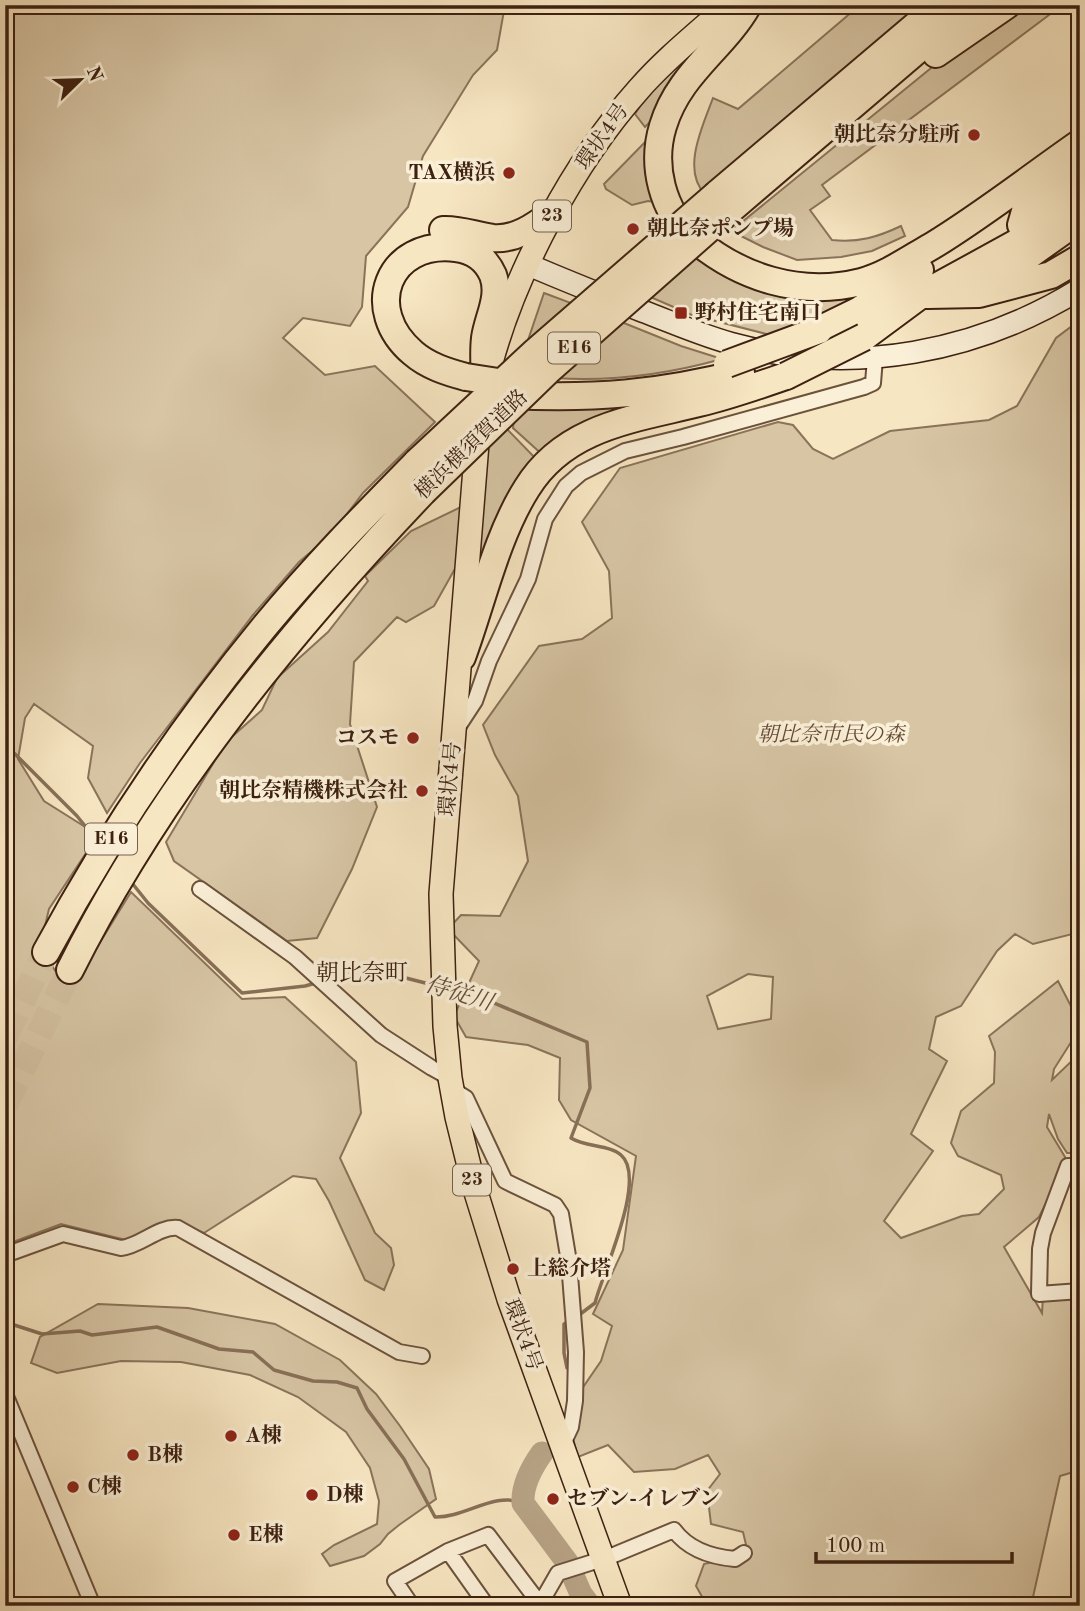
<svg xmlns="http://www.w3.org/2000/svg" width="1085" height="1611" viewBox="0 0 1085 1611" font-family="'Old Standard TT','Noto Serif JP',serif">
<rect width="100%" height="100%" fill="#f7e6c2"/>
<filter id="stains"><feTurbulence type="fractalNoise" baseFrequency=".00286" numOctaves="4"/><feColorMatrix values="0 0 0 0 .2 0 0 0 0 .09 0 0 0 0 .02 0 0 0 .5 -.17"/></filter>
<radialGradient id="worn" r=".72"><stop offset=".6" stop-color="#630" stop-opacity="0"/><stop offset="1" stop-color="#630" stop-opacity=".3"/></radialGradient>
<!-- green -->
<path fill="#d7c5a4" stroke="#8a735a" stroke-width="2" fill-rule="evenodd" d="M5,5H372L380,11L406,5H505L497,50L473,75L423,156L408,207L366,256L362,307L350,326L303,318L283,338L325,375L375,366L435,422L363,493L331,535L299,562L253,615L140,763L107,813L88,778L93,746L34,704L25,718L18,759L44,801L98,835L49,909L40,947L56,972L75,983L131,892L242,999L285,997L356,1062L361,1113L340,1158L375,1233L391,1248L394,1265L384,1290L365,1280L329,1201L316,1179L293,1176L204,1233L174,1221L130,1241L61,1224L5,1245V1162L13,1143L5,1140Z
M860,5H927L705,194C681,170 703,125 713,98L738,109Z
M1019,5H1050L1053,12L822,185L830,196L810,210L832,240C858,243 878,237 901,226L905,236L872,251L841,257L797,260L763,247L731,231L936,64Z
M705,44L657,125L651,121L645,127L635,114L656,82Z
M653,134L661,203L648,201L632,205L606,189L604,184Z
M700,255L790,292L917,265L782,338L692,315L648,296Z
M544,293L571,303L527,343Z
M619,321L681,346L722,359C668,374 612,382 555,378Z
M1076,323L1080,326V937L1076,933L1033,944L1015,934L997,951L961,1006L936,1017L929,1049L947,1061L911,1134L933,1151L884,1221L901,1238L962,1216L979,1214L1004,1189L1001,1175L958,1156L951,1143L961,1111L994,1083L995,1052L989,1036L1058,981L1074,1012L1080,1010V1028L1054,1069L1052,1080L1080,1053V1153H1067L1058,1139L1049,1114L1047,1127L1065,1157L1063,1170L1039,1217L1004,1247L1042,1313L1043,1297L1080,1296V1470L1060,1476L1031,1606H711L705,1602L696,1586L704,1564L748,1553L743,1532L711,1524L707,1491L720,1474L708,1455L675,1469L634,1472L608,1445L578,1457L566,1412L601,1361L612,1326L593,1314L623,1250L636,1156L571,1120L559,1100L560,1058L528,1045L466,1037L454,1016L479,961L448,929L461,915L500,916L528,861L518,796L495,755L483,725L539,646L582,639L612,618L609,571L582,522L620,468L778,422L793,425L813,449L833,459L890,431L989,420L1017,406L1056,338ZM748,974L773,977L771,1019L718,1029L707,996Z
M701,389L545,457L513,428L514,420L532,402Z
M505,427L540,463L473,610L487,444Z
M461,507L456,567L434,606L406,622L397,617L354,662L350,724L377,807L352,869L317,938L287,941L174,861L166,842L226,742L262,710L277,678L328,632L368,581L365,576L411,531Z
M98,1304L188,1308L275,1324L340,1360L376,1394L400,1426L429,1469L436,1499L399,1525L388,1534L380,1544L364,1556L330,1566L322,1554L334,1545L377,1524L379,1501L370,1468L346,1432L298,1397L250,1375L181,1362L121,1361L57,1373L31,1363L40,1337Z"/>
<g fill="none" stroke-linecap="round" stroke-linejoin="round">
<!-- stream -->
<path stroke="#876f57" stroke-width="3.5" d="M5,744L77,816L98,842
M132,883L148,903L242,993L305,986L316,983
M326,979L363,967L437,986
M451,990L482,998L587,1042L590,1088L571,1138C585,1147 610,1145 621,1155C648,1178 602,1274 595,1303L579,1315
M5,1322L42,1334L80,1331L92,1335L157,1327L219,1349L253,1352L274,1370L313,1381L337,1382L357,1388L367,1409L404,1459L435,1517C465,1518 494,1491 523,1503
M567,1368L564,1353V1324L569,1321"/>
<!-- river -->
<path stroke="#b8a386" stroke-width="23" d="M542,1453C532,1467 522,1485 523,1503L567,1562L581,1594L590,1606"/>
<!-- highway-tunnel -->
<path stroke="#d2bf9f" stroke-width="26" stroke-dasharray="26 13" stroke-linecap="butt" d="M5,1036L46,952
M5,1105L70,970"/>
<!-- street casing -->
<g stroke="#6c523d" stroke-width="18">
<path id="street" d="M456,730L475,701L489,661L528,579L545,519L566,486L581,473L625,451L683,437L864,387L873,383L875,358
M200,889L295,957L381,1035L432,1068L450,1078
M453,1090L466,1098L505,1181L555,1205L561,1214L569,1262L576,1352L575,1401L571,1427L562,1446
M1080,1166H1068L1043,1233L1040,1249L1039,1294L1080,1291
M5,1255L63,1234L121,1248C141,1246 158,1226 178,1228L399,1352L422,1356
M5,1394L93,1606
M448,1551L487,1606
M412,1606L395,1581L448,1551L488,1535L540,1604
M539,1606L558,1573L609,1557L674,1530C688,1549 712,1557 735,1559L744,1553"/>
</g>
<!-- secondary casing -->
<g stroke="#3d2111" stroke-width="24">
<path id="secondary" d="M529,265C566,281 604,296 642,311C674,323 705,337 737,345C854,376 978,352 1080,289"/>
</g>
<!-- primary casing -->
<g stroke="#3d2111" stroke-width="26">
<path id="primary" d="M490,366C515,272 574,162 639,89C666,58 699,32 729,5
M478,431L441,894L445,1026L450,1078L457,1117L474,1186L509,1299L620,1606"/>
</g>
<!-- highway casing -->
<g stroke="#3d2111" stroke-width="30">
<path id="highway" d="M748,5C723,49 679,73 663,126C651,165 662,211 693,238C740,278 800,297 861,282C887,275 909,259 932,246C983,215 1031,177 1080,143
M936,54L1007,5
M717,194L940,5
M730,210L970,5
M1021,225L1025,211L1080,169
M443,230C461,229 476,236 493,238C517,240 536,225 554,212
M985,281L1004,273L1080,219
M928,295L979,294L1051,275L1080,258
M819,330L858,311L920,270
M864,337L918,297L1022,240L1080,194
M466,377C447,372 428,366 413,353C362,310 387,240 456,248C473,250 486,259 493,275C501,297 488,317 485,338C483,354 485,371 485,387
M509,395C594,399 658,394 741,373
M462,657C482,603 496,537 527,488C565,426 635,419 699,403C729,396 757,386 786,376
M46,952C108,837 182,727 265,626C313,568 365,515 417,462
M70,970C159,792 287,635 423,492"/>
</g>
<!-- street -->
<use href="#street" stroke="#faefd7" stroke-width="14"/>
<!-- secondary -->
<use href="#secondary" stroke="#faefd7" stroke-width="21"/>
<!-- primary -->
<use href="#primary" stroke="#f7e6c2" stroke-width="23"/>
<!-- highway -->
<use href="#highway" stroke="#f7e6c2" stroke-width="26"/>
<!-- highway-bridge casing -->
<g stroke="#3d2111" stroke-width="30" stroke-linecap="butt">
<path id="highway-bridge" d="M727,364L819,330
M786,376L864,337
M466,377L511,384
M417,462L536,351L717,194
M423,492L550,369L730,210"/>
</g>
<!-- highway-bridge -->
<use href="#highway-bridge" stroke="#f7e6c2" stroke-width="26"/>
</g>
<!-- markers -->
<g fill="#8f2418" stroke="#faefd7" stroke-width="2.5">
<circle cx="974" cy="135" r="7"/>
<circle cx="509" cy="173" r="7"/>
<circle cx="633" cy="229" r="7"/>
<rect x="674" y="306" width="14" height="14" rx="3.5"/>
<circle cx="413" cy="738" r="7"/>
<circle cx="422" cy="791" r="7"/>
<circle cx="513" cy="1269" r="7"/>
<circle cx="231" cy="1436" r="7"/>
<circle cx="133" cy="1455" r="7"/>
<circle cx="73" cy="1487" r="7"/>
<circle cx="312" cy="1495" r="7"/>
<circle cx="553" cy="1499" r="7"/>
<circle cx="234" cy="1535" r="7"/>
</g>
<g text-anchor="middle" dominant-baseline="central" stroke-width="7" stroke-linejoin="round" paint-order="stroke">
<!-- shield labels -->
<g fill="#faefd7" stroke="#765f4c" stroke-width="2">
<rect x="533" y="200.5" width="38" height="31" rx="5"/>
<rect x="548" y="332.5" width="52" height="31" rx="5"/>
<rect x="85" y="823.5" width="52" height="31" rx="5"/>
<rect x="453" y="1164.5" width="38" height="31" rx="5"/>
</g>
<g font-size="19" font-weight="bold" fill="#3d2111">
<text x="552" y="216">23</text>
<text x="574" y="348">E16</text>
<text x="111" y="839">E16</text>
<text x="472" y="1180">23</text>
</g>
<!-- poi labels -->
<g font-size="21" font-weight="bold" fill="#3d2111" stroke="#faefd7" text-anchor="start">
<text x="960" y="135" text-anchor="end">朝比奈分駐所</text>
<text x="495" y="173" text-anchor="end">TAX横浜</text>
<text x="647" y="229">朝比奈ポンプ場</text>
<text x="695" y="313">野村住宅南口</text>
<text x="399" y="738" text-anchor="end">コスモ</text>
<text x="408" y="791" text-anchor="end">朝比奈精機株式会社</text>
<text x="527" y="1269">上総介塔</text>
<text x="245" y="1436">A棟</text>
<text x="147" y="1455">B棟</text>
<text x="87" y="1487">C棟</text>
<text x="326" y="1495">D棟</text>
<text x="567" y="1499">セブン-イレブン</text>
<text x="248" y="1535">E棟</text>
</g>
<!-- street labels -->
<g font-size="21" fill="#3d2111" stroke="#faefd7">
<text transform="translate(603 137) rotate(-55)">環状4号</text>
<text transform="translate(472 445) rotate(-44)">横浜横須賀道路</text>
<text transform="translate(451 779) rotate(-85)">環状4号</text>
<text transform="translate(522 1335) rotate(70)">環状4号</text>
</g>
<!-- park labels -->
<g font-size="21" font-style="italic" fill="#644a36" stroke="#faefd7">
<text x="831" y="735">朝比奈市民の森</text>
</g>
<!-- neighbourhood labels -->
<g font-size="23" fill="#3d2111" stroke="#faefd7">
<text x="362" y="973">朝比奈町</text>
</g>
<!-- water labels -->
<g font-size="23" font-style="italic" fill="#684e3a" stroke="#faefd7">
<text transform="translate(459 994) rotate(17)">侍従川</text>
</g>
</g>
<!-- margin -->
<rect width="1085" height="1611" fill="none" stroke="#f7e6c2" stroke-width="28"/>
<rect x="7" y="7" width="1071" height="1597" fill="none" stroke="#3d2111" stroke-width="3.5"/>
<rect x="14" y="14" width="1057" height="1583" fill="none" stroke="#3d2111" stroke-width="2"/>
<!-- north arrow -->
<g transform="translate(80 80) rotate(67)" stroke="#faefd7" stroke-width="5" paint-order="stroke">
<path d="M0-5L12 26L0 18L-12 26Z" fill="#3d2111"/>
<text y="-10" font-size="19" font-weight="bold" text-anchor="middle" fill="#3d2111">N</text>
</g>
<!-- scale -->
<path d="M816 1552v10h196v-10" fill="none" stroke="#3d2111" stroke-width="3.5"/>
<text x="826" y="1552" font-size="21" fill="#3d2111" stroke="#faefd7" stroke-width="5" paint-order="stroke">100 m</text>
<rect width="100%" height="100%" filter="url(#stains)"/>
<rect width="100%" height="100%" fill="url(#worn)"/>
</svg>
